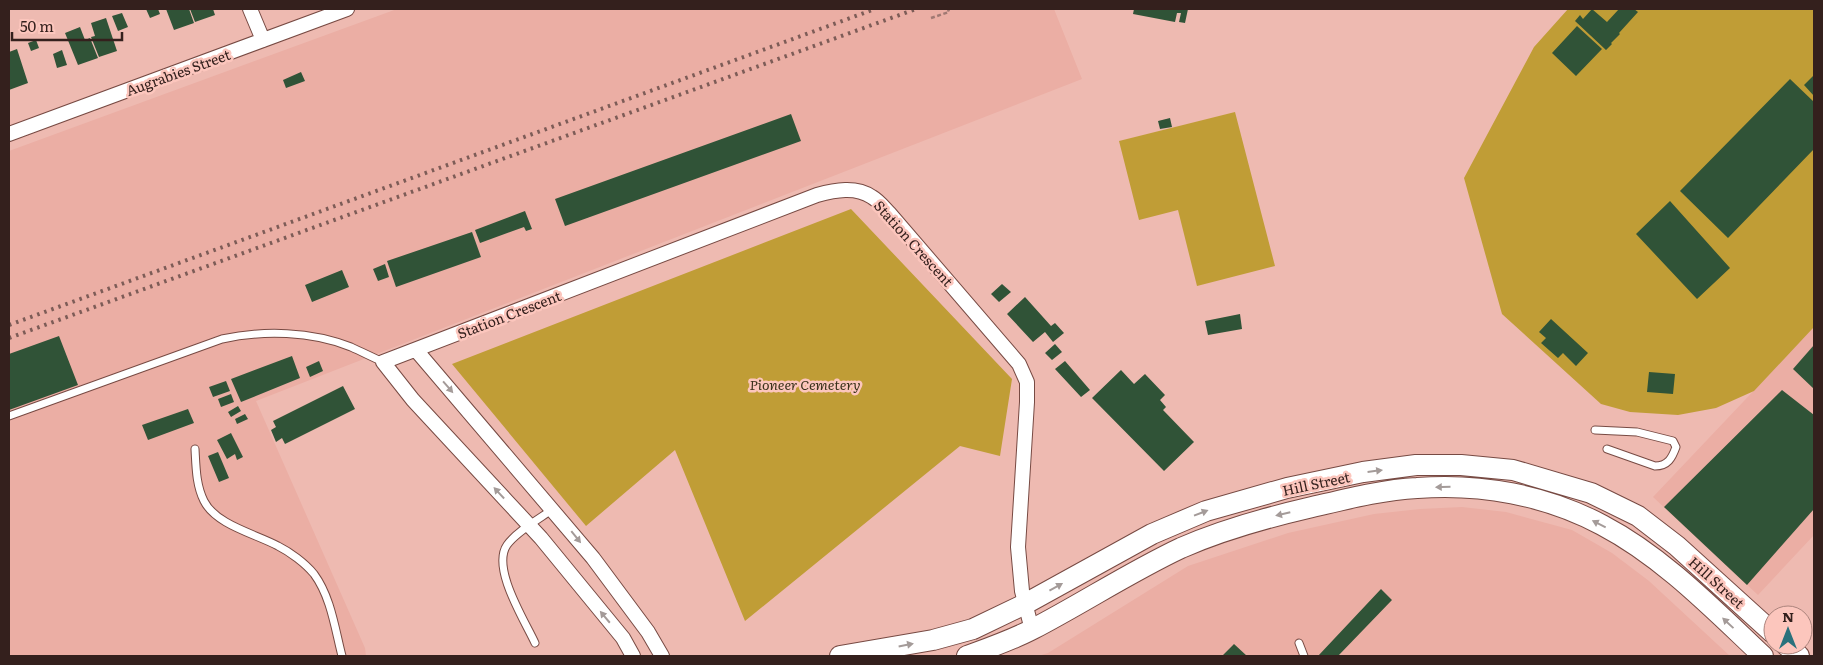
<svg xmlns="http://www.w3.org/2000/svg" width="1823" height="665" viewBox="0 0 1823 665" font-family="Literata,serif">
<rect width="100%" height="100%" fill="#eebab1"/>
<!-- built -->
<path fill="#ebaea4" d="M397,9H1054L1082,79L256,401L365,648L366,656H9V151Z
M1814,327V535L1758,595L1653,497Z
M1462,507L1506,512L1572,530L1612,553L1649,581L1730,656H1038L1048,653L1188,566L1288,533L1374,514L1420,509Z"/>
<!-- green -->
<path fill="#c09d36" d="M1568,9H1814V327L1754,391L1716,408L1678,415L1630,412L1601,404L1502,314L1464,178L1534,47Z
M1235,112L1275,266L1197,286L1178,210L1139,220L1119,141Z
M851,209L1012,379L1000,456L960,446L745,621L675,450L586,526L452,364Z"/>
<!-- building -->
<path fill="#305337" d="M146,9H158L160,14L150,18Z
M166,9H189L194,23L174,30Z
M190,9H213L215,15L195,22Z
M1134,9H1188L1185,23L1179,22L1181,13H1177L1175,22L1133,14Z
M1592,9L1607,22L1619,9H1634L1638,12L1619,33L1620,34L1611,43L1612,44L1606,50L1575,21L1580,15L1583,19Z
M122,13L128,27L118,31L112,16Z
M106,18L117,51L99,57L91,37L95,36L91,23Z
M1577,26L1602,49L1576,76L1552,53Z
M80,27L85,40L90,38L98,58L78,65L65,33Z
M36,40L39,48L31,51L28,43Z
M17,49L28,83L9,90V52Z
M62,50L67,65L57,68L53,54Z
M301,72L305,81L286,88L283,80Z
M1814,75V96L1804,85Z
M1790,79L1814,102V149L1728,238L1680,191Z
M791,114L801,141L565,226L555,199Z
M1170,118L1172,127L1160,129L1158,121Z
M1670,201L1730,268L1697,299L1636,234Z
M525,211L532,229L526,231L524,227L480,243L475,230Z
M472,232L481,257L396,287L387,261Z
M385,264L389,277L378,281L373,269Z
M342,270L349,287L312,302L305,285Z
M1002,284L1011,292L999,302L991,294Z
M1025,297L1051,326L1055,323L1064,333L1053,342L1045,332L1033,342L1007,314Z
M1240,314L1242,329L1208,335L1205,321Z
M1551,319L1588,353L1576,366L1563,353L1558,358L1541,343L1546,338L1539,332Z
M59,336L78,385L9,410V354Z
M1055,344L1062,352L1052,360L1045,353Z
M1814,345V389L1793,369Z
M292,356L300,378L241,402L231,379Z
M319,361L323,371L310,377L306,367Z
M1065,361L1090,390L1081,397L1055,369Z
M1121,370L1134,384L1145,374L1165,395L1160,400L1166,407L1163,410L1194,442L1164,471L1092,398Z
M1649,372L1675,374L1673,394L1647,392Z
M226,381L230,391L213,397L209,387Z
M343,386L355,409L285,444L282,438L276,442L271,430L276,427L273,421Z
M1782,390L1814,415V509L1747,585L1664,507Z
M231,394L234,402L221,407L218,399Z
M238,406L241,411L231,417L228,412Z
M188,409L194,423L148,440L142,425Z
M245,414L248,419L237,424L235,419Z
M231,433L243,457L237,460L235,454L227,459L217,440Z
M218,452L229,478L219,482L208,456Z
M1381,589L1392,600L1338,656H1318Z
M1234,644L1247,656H1222Z"/>
<g fill="none" stroke-linecap="round" stroke-linejoin="round">
<!-- lane casing -->
<g stroke="#774a43" stroke-width="9">
<path id="lane" d="M9,416L222,339C263,330 311,331 351,347C362,352 372,357 383,362
M1595,430L1637,432L1673,441L1676,447C1672,458 1668,466 1655,466L1607,449
M195,449C196,467 196,485 204,501C216,525 256,534 278,546C290,552 305,563 314,574C331,597 335,629 342,656
M535,643C525,621 491,568 507,545C516,532 539,519 553,509
M1299,643L1304,656"/>
</g>
<!-- street casing -->
<g stroke="#774a43" stroke-width="16">
<path id="street" d="M250,9L263,40
M9,134L347,9
M416,350L593,558L648,632L662,656
M633,656L623,638L541,538L413,400L383,362L817,195C835,190 856,186 872,197C879,201 884,208 890,214L1019,364L1027,382V402L1018,547L1022,591L1032,630"/>
</g>
<!-- secondary casing -->
<g stroke="#774a43" stroke-width="22">
<path id="secondary" d="M1786,645L1799,656
M840,656L933,640L973,629L1025,604L1152,534L1206,511L1287,488L1363,472L1416,465H1461L1513,470L1591,493L1638,516L1677,546L1773,633
M967,656C989,648 1012,640 1033,629C1083,603 1130,572 1181,548C1222,530 1265,518 1308,508C1343,500 1380,490 1417,488C1480,483 1546,495 1602,525C1663,557 1713,609 1763,656"/>
</g>
<!-- path -->
<path stroke="#a07973" stroke-width="2.5" stroke-dasharray="4 2.5" stroke-linecap="butt" d="M931,18L949,12L948,9"/>
<!-- lane -->
<use href="#lane" stroke="#fff" stroke-width="7"/>
<!-- street -->
<use href="#street" stroke="#fff" stroke-width="14"/>
<!-- secondary -->
<use href="#secondary" stroke="#fff" stroke-width="20"/>
<!-- rail -->
<path stroke="#7d5c57" stroke-width="4" stroke-dasharray="2.5 5" stroke-linecap="butt" d="M9,325L875,9
M9,338L916,9"/>
</g>
<!-- one-way arrows -->
<defs><path id="oneway-solid" d="M-6-.8H1V-3.2L6.5 0L1 3.2V.8H-6Z" transform="scale(1.25)"/></defs>
<g fill="#a49b99">
<use href="#oneway-solid" transform="translate(448 387) rotate(49)"/>
<use href="#oneway-solid" transform="translate(1375 471) rotate(-7)"/>
<use href="#oneway-solid" transform="translate(1443 487) rotate(179)"/>
<use href="#oneway-solid" transform="translate(499 493) rotate(-133)"/>
<use href="#oneway-solid" transform="translate(1201 513) rotate(-21)"/>
<use href="#oneway-solid" transform="translate(1283 514) rotate(167)"/>
<use href="#oneway-solid" transform="translate(1599 524) rotate(-153)"/>
<use href="#oneway-solid" transform="translate(576 537) rotate(51)"/>
<use href="#oneway-solid" transform="translate(1056 587) rotate(-29)"/>
<use href="#oneway-solid" transform="translate(605 617) rotate(-130)"/>
<use href="#oneway-solid" transform="translate(1728 623) rotate(-137)"/>
<use href="#oneway-solid" transform="translate(906 645) rotate(-11)"/>
</g>
<g text-anchor="middle" dominant-baseline="central" stroke-width="5" stroke-linejoin="round" paint-order="stroke">
<!-- street labels -->
<g font-size="14" fill="#34201d" stroke="#fcc6bd">
<text transform="translate(178 72) rotate(-20)">Augrabies Street</text>
<text transform="translate(914 243) rotate(48)">Station Crescent</text>
<text transform="translate(509 314) rotate(-21)">Station Crescent</text>
<text transform="translate(1316 483) rotate(-12)">Hill Street</text>
<text transform="translate(1717 582) rotate(42)">Hill Street</text>
</g>
<!-- park labels -->
<g font-size="14" font-style="italic" fill="#39311a" stroke="#fcc6bd">
<text x="805" y="384">Pioneer Cemetery</text>
</g>
</g>
<!-- border -->
<rect width="1823" height="665" fill="none" stroke="#34201d" stroke-width="20"/>
<!-- north arrow -->
<g transform="translate(1788 630)"><circle r="24" fill="#fcc6bd" stroke="#ac847d"/>
<path d="M0-4L9 19L0 12L-9 19Z" fill="#29717c"/>
<text y="-8" font-size="14" font-weight="bold" text-anchor="middle" fill="#34201d">N</text>
</g>
<!-- scale -->
<path d="M12 32v8h110v-8" fill="none" stroke="#34201d" stroke-width="2.5"/>
<text x="20" y="32" font-size="15" fill="#34201d" stroke="#fcc6bd" stroke-width="4" paint-order="stroke">50 m</text>
</svg>
